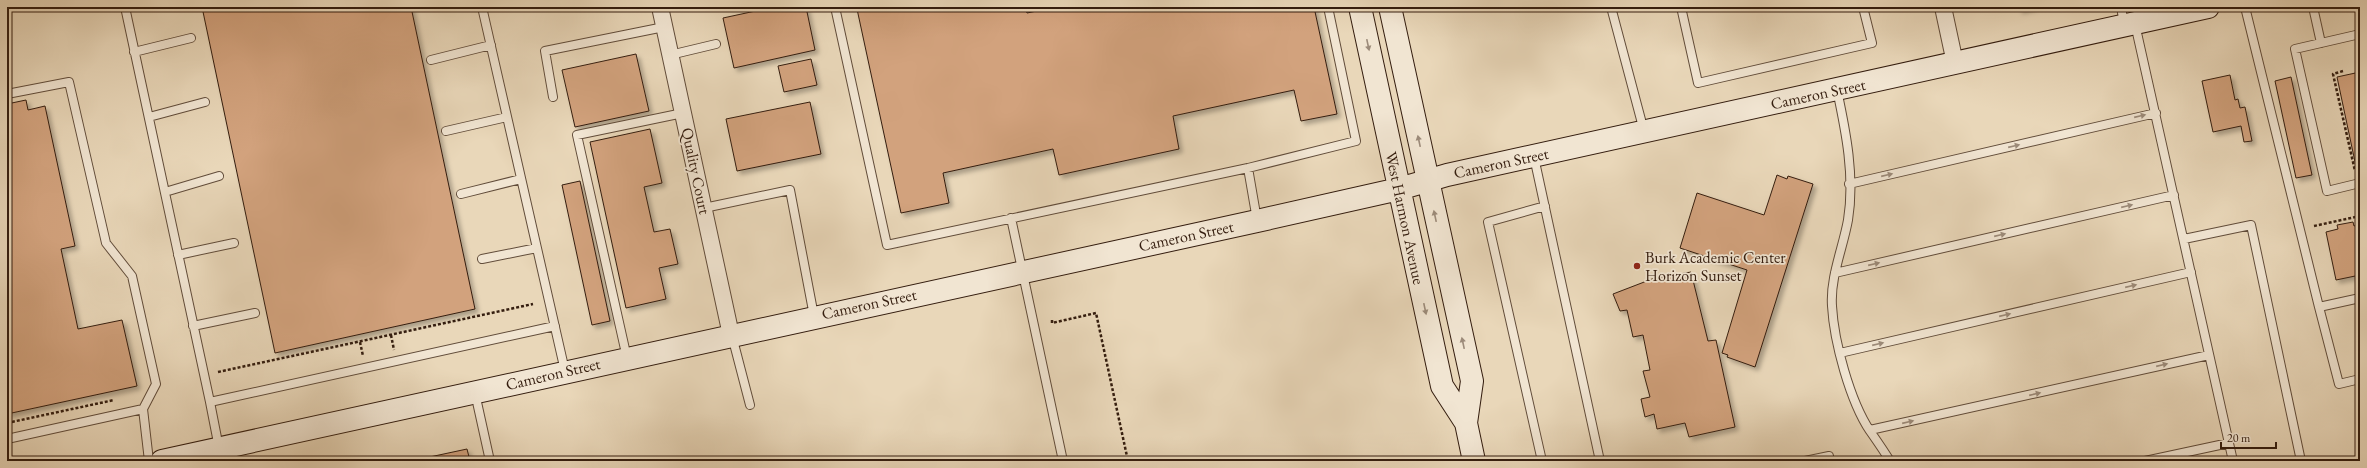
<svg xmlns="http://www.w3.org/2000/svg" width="2367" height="468" viewBox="0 0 2367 468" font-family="'EB Garamond',serif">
<defs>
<filter id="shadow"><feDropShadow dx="3.5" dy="3.5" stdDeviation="2" flood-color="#0004"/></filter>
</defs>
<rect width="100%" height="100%" fill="#e9d7b9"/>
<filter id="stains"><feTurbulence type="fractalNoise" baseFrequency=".005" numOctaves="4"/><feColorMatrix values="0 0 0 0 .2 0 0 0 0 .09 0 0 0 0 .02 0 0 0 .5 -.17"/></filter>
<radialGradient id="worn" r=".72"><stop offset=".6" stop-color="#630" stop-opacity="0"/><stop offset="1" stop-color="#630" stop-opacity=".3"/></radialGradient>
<!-- building -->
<path fill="#d2a27d" stroke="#341d0f" filter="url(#shadow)" d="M202,7H411L475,309L275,353Z
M774,7H806L815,50L734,68L723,18Z
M867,7H1025L1027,13L1056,7H1314L1337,114L1301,121L1294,90L1173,116L1179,149L1059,175L1053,149L943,173L949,203L901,213L857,9Z
M2019,7H2033L2019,10Z
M636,54L649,111L575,127L562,70Z
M811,59L817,85L784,92L778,66Z
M2360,72V175L2358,176L2337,77Z
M2230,75L2235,100L2238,99L2240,108L2245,107L2252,141L2244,142L2241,126L2213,132L2202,81Z
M2291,77L2312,175L2296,178L2275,81Z
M26,100L28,110L45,106L75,246L61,249L78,329L122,320L137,386L7,414V104Z
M810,102L821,154L737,171L726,119Z
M650,129L662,183L644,187L654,232L670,229L678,264L659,268L666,299L626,308L590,142Z
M1777,175L1787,179L1788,176L1813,184L1755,367L1727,357L1728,355L1722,353L1747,270L1680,248L1697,193L1764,215Z
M580,181L610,321L592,325L562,185Z
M2353,222L2354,226L2360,224V275L2336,280L2326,232L2338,229L2337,225Z
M1691,272L1708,341L1716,340L1735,427L1689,437L1685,423L1657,429L1654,414L1645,417L1641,399L1650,397L1643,371L1650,370L1643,335L1633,337L1627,310L1620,311L1613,294L1652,279Z
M467,449L470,461H411Z"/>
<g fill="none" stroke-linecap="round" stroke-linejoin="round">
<!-- lane casing -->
<g stroke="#614c3a" stroke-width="10">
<path id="lane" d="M125,7L210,402L555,326
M482,7L565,371
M835,7L887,245L1248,168L1356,141L1328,7
M1611,7L1644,131
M1681,7L1698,83L1872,43L1863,7
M2121,7L2124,24
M2245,7L2319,307L2360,298
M2313,7L2321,43
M2135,24L2233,461
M2360,34L2295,49L2327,191L2360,183
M134,52L191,38
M670,55L716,44
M431,60L491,45
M1837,90C1846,132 1855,177 1848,220C1843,248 1830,277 1832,306C1834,342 1850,401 1870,431C1877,441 1884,451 1890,461
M7,94L69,82L106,243L132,276L156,384L143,409L149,461
M553,97L545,51L664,27
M149,117L205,102
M446,131L507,117
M1534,157L1600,461
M1248,168L1257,220
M1849,184L2156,113
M165,192L219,176
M461,194L521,179
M704,208L790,190L814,316
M1011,218L1063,461
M2184,239L2251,225L2301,461
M178,255L234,243
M482,259L537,248
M1835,273L2174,195
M2319,307L2339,384L2360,379
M193,326L255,313
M732,336L750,405
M1840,353L2191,272
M627,358L577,135L683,113
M475,393L490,461
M210,402L219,448
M1870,430L2209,355
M7,439L143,409
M1542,461L1488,222L1545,206
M1805,461L1829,456
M2145,461L2229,443"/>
</g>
<!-- street casing -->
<g stroke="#614c3a" stroke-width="18">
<path id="street" d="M660,7L731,335
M1943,7L1955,63"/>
</g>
<!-- secondary casing -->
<g stroke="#341d0f" stroke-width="24">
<path id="secondary" d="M1360,7L1442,386L1466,423
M1390,7L1472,381L1466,423L1474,461
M162,461L1257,221L1399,189L1447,175L2208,7"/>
</g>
<!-- path -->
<path stroke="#341d0f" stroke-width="2.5" stroke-dasharray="3 2" stroke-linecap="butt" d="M2343,71L2333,74L2355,171
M2314,226L2360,216
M1052,320V323L1096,313L1128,461
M391,335L394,350
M360,342L363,356
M218,372L533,304
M7,423L114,400"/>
<!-- lane -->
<use href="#lane" stroke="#f1e5d2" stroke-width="8"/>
<!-- street -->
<use href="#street" stroke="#f1e5d2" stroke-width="16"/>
<!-- secondary -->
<use href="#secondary" stroke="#f1e5d2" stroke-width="22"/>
</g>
<!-- one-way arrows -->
<defs><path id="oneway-solid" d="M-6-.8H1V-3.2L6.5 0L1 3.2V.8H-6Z"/></defs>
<g fill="#9c8b7a">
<use href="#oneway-solid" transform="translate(1368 45) rotate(78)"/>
<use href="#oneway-solid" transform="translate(2140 116) rotate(-13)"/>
<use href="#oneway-solid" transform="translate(1419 141) rotate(-102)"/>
<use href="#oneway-solid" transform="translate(2014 146) rotate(-13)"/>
<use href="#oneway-solid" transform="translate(1887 175) rotate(-13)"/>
<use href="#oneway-solid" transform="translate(2127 206) rotate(-13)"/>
<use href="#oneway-solid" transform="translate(1435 216) rotate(-102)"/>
<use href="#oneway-solid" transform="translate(2000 235) rotate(-13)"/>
<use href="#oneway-solid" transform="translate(1874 264) rotate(-13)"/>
<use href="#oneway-solid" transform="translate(2131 286) rotate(-13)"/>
<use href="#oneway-solid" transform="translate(1425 309) rotate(78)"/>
<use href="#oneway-solid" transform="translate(2005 315) rotate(-13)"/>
<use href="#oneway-solid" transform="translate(1463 343) rotate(-102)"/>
<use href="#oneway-solid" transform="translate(1878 344) rotate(-13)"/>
<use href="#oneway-solid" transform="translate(2162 365) rotate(-13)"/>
<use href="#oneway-solid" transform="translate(2035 394) rotate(-13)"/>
<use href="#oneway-solid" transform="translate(1908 422) rotate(-13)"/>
</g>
<!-- markers -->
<circle fill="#8f2418" stroke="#f1e5d2" stroke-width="1.5" cx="1637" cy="266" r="4"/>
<g text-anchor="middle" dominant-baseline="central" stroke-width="3.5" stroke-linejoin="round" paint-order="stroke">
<!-- street labels -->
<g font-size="16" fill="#341d0f" stroke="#f1e5d2">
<text transform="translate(1818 94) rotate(-12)">Cameron Street</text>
<text transform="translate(1501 163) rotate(-12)">Cameron Street</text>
<text transform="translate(696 171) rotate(78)">Quality Court</text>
<text transform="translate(1405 218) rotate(78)">West Harmon Avenue</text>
<text transform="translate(1186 236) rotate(-12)">Cameron Street</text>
<text transform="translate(869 304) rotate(-12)">Cameron Street</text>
<text transform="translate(553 374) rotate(-13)">Cameron Street</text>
</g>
<!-- poi labels -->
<g font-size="16" fill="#341d0f" stroke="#f1e5d2" text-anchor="start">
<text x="1645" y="257">Burk Academic Center<tspan x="1645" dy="18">Horizon Sunset</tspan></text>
</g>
</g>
<!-- margin -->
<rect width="2367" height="468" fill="none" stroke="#e9d7b9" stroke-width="24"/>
<rect x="8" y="8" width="2351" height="452" fill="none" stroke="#341d0f" stroke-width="2"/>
<rect x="12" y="12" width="2343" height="444" fill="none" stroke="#341d0f"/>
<!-- scale -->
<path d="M2221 442v6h55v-6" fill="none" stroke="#341d0f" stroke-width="2"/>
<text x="2227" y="442" font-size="12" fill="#341d0f" stroke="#f1e5d2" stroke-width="3" paint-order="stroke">20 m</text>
<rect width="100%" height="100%" filter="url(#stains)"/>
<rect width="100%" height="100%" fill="url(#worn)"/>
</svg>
